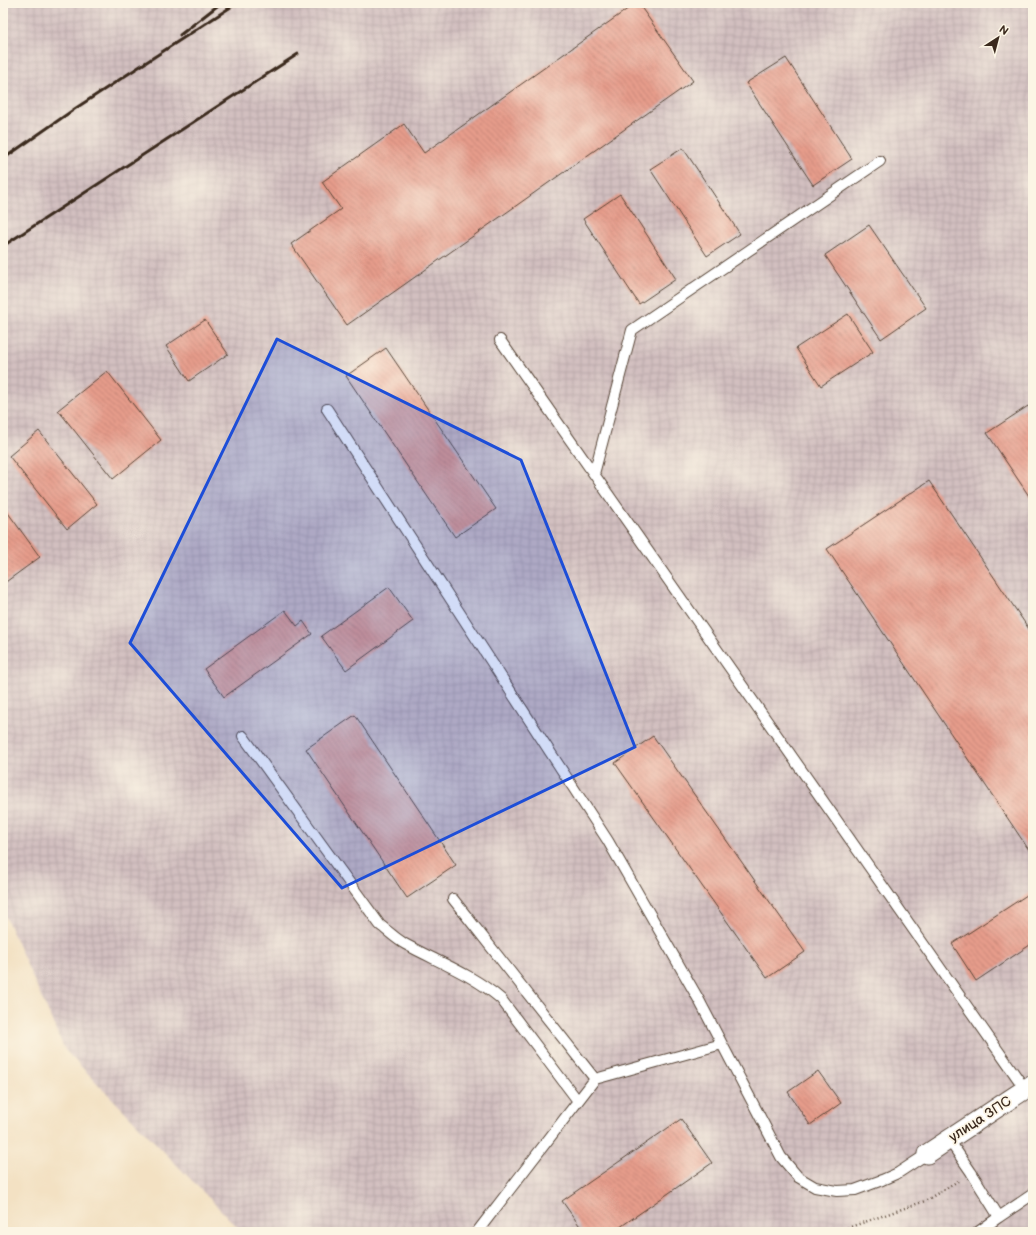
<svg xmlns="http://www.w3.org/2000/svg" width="1036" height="1235" viewBox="0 0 1036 1235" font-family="'Balsamiq Sans',sans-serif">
<defs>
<pattern id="industrial-grid" width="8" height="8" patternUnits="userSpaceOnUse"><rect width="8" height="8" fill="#d2bfc0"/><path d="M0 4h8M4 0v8" fill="none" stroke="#b5a4a5"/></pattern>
<pattern id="building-back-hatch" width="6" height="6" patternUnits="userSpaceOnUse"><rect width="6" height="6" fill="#e69c8b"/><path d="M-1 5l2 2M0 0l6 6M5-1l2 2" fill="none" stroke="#bc7f71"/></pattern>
</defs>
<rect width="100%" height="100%" fill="#fcf5e5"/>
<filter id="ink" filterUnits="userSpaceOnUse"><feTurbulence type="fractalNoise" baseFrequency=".025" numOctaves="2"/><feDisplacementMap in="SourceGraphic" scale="8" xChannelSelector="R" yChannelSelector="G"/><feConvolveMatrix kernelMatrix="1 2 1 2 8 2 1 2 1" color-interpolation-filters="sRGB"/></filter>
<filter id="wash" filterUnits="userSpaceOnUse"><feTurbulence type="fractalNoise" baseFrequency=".012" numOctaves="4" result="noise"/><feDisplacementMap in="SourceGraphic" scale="16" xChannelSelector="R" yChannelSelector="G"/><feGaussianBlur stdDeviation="0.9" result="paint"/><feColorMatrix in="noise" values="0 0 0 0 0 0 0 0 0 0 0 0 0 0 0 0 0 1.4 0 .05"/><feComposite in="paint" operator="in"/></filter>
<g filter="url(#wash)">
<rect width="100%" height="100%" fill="#f3e1c3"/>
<!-- industrial -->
<path fill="url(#industrial-grid)" d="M3,3H1033V1232H242L65,1050L3,911Z"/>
<g id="blocks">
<!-- building -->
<path fill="url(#building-back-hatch)" d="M636,3H638L693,81L347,325L291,244L341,209L322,182L404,124L424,153Z
M786,58L852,159L813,185L746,83Z
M683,148L740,234L707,256L650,169Z
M620,194L676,279L639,304L583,219Z
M869,225L926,308L881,339L825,255Z
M848,314L873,352L821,386L796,348Z
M205,320L228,354L189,381L166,346Z
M386,348L496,509L455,537L346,376Z
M107,371L161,440L113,479L58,410Z
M1028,406L1033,413V502L987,433Z
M39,431L97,504L67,529L9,456Z
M929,481L1033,635V856L827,549Z
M3,506L40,557L3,584Z
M389,587L413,621L346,670L321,636Z
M285,610L297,626L303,621L312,634L224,697L204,669Z
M355,715L456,865L407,898L306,749Z
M653,736L805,952L767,978L615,763Z
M1033,891V943L976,981L952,944Z
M818,1071L841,1103L810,1125L788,1092Z
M681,1119L712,1163L613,1232H584L562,1201Z"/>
</g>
</g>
<g filter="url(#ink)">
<use href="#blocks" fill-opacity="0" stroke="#574537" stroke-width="1"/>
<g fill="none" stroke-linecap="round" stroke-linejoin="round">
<!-- lane casing -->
<g stroke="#574537" stroke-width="12">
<path id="lane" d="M500,340L1025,1089
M327,409L608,841L699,1000L781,1157L798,1177L815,1187L837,1191L855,1190L882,1180L898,1173L927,1154
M594,474L632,330L880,161
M243,736L380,925C388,931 396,939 405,944C438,962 472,974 501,999L578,1101
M453,899L595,1079L722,1044
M949,1140L971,1172L999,1217L978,1232
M999,1217L1033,1194
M477,1232L595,1079"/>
</g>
<!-- street casing -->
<g stroke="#574537" stroke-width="21">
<path id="street" d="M927,1154L1033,1084"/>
</g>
<!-- path -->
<path stroke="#574537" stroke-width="2.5" stroke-dasharray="1 3" stroke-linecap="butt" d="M836,1232L925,1201L958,1181"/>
<!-- lane -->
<use href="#lane" stroke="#fff" stroke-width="10"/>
<!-- street -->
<use href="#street" stroke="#fff" stroke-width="19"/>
<!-- rail -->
<path stroke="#3b2a1e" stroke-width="3" d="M180,35L221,3
M3,159L76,108L237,3
M3,246L298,54"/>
</g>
</g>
<!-- marked area -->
<path fill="#1d4ed8" fill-opacity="0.2" stroke="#1d4ed8" stroke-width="3" stroke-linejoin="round" d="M277,339L521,460L635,747L342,888L130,643Z"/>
<g text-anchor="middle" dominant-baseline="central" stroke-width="3.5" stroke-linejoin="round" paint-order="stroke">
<!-- street labels -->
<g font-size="14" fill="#3b2a1e" stroke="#fcf5e5">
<text transform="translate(980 1119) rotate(-33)">улица 3ПС</text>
</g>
</g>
<!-- margin -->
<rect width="1036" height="1235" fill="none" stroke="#fcf5e5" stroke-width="16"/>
<!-- north arrow -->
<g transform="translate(998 38) rotate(36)" stroke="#fcf5e5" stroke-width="3" paint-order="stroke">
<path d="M0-3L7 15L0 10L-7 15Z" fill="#3b2a1e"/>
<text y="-6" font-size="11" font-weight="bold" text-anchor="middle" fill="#3b2a1e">N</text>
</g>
</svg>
